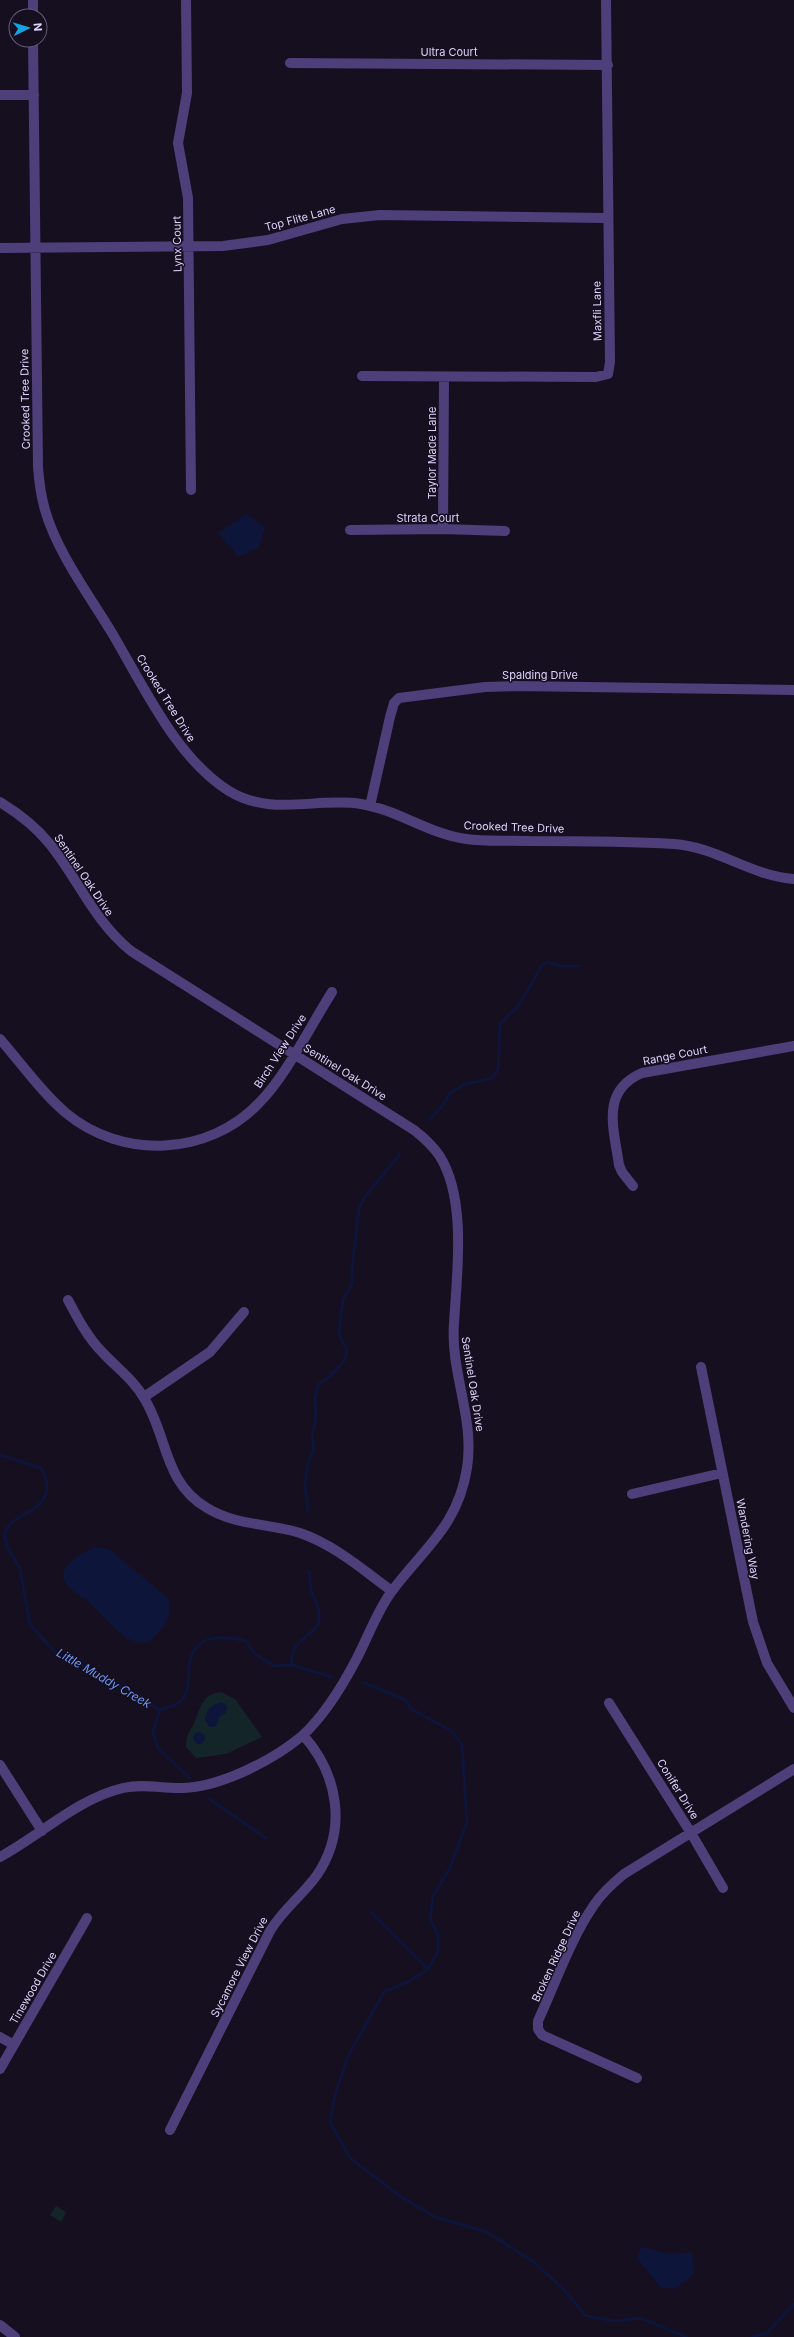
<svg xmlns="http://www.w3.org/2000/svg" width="794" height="2337" viewBox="0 0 794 2337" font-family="Inter,sans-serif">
<rect width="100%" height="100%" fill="#160f20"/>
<!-- green -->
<path fill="#132529" d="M221,1692L235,1699L262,1737L226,1754L196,1758L186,1747C187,1730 190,1734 195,1721C201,1706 203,1694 221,1692Z
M56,2206L66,2212L61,2222L50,2215Z"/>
<!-- water -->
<path fill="#0e153a" d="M246,514L265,527L259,547L239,557L218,533Z
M98,1547L109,1549L169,1599C171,1613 169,1620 160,1630C156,1635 153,1640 147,1642C128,1648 104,1617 93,1606C81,1594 47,1581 72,1561C81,1554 87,1549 98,1547Z
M222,1702L227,1706L226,1713L219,1717L217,1724L214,1727H210L205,1720C206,1709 211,1705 222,1702Z
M193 1738a6 6 0 1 1 12 0a6 6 0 1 1-12 0Z
M641,2247L670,2254L692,2252L694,2274L675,2289L660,2287L637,2258Z"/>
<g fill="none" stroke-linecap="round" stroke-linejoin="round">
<!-- stream -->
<path stroke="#0e153a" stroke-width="3" d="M429,1120L442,1106L451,1092L466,1084L492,1078L498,1070L500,1024L519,1005L542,965L548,962L559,966H579
M0,1455L41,1468C66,1514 5,1510 5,1536C5,1550 15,1557 20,1569L30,1625L57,1654L91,1669L160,1710C168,1708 179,1705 184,1697C191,1686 187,1672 190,1661C197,1633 224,1636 246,1641L254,1653L274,1666L292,1665L331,1677
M308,1510L305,1486L307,1467L314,1448L312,1436L316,1419L315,1397L319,1384L329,1377L340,1366L345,1359L347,1350L339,1335L343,1299L352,1285V1268L359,1208L364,1198L400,1154
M292,1665C288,1639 317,1636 319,1620C321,1611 315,1601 312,1593C310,1586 310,1578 309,1571
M364,1683L406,1700L411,1709L452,1731L462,1745L467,1822L450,1868L433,1896L430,1919L438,1935V1952L428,1969L411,1980L384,1992L348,2056L335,2095L330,2122L350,2158L400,2196L435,2217L487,2232L535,2263L564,2290L586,2316L615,2321L640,2318L686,2337
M160,1710L153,1732L158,1748L190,1778
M208,1798L266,1838
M371,1912L428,1969
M752,2337L767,2333L794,2304"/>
<!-- minor -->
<path stroke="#4e3f7a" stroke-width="10" d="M33,0V16
M186,0L187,93L178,143L188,198L191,490
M33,40L38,467C39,481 41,496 45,510C57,552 89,595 112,633C143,685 176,758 229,791C271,817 317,797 361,804C398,810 429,834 466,839C487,842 508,840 529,841C577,841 626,841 674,844C717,847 751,876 794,879
M290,63L608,65
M0,95H34
M0,248L223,246L268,240L342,219L380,215L607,218
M362,376L596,377L608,374L610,362L606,0
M443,529L444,378
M350,530L443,529L505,531
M0,802C18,813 36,827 49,843C79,880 93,920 131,951L414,1130C423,1137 432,1145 439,1155C467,1198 457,1273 454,1323C450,1372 475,1418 467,1468C458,1526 424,1548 392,1591C377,1611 369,1635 357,1658C343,1685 325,1715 302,1736C273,1760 221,1787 183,1788C163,1789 143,1783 123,1788C79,1798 39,1836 0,1857
M370,806L390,717L394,703L399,698L485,687L514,686L794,690
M0,1039C21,1063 42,1093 66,1113C122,1160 209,1156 259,1103C286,1076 311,1025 332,992
M633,1186L622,1172L619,1165C614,1129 600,1091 642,1073L794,1046
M68,1300C78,1319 88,1338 103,1353C117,1368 134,1380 144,1398C168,1436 163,1482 207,1508C237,1526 268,1523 300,1533C335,1545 363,1570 392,1591
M701,1367L753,1622L767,1663L794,1708
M144,1397L210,1352L244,1312
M632,1494L722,1473
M609,1703L691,1833L723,1888
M0,1765L42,1831
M0,2037L14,2045
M0,2069L87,1918
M637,2078L542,2035L538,2029V2021C555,1984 571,1938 594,1905C602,1893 613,1883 624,1874L794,1769
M170,2130L270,1931C283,1909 303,1895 317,1875C348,1829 338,1774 303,1735
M0,2325L15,2337"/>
</g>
<g text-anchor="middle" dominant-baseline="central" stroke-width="3" stroke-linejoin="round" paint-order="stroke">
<!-- street labels -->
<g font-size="11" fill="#dfd2fb" stroke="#160f20">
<text x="449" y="52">Ultra Court</text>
<text transform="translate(300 218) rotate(-15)">Top Flite Lane</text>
<text transform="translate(177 244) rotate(-91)">Lynx Court</text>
<text transform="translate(597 311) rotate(-91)">Maxfli Lane</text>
<text transform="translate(25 399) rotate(-91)">Crooked Tree Drive</text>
<text transform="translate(432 453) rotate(-90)">Taylor Made Lane</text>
<text x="428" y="518">Strata Court</text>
<text x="540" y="675">Spalding Drive</text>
<text transform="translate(166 698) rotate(58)">Crooked Tree Drive</text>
<text transform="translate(514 827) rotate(2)">Crooked Tree Drive</text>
<text transform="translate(84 875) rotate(56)">Sentinel Oak Drive</text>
<text transform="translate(280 1051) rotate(-57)">Birch View Drive</text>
<text transform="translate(675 1055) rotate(-11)">Range Court</text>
<text transform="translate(345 1072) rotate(32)">Sentinel Oak Drive</text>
<text transform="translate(473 1384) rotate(81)">Sentinel Oak Drive</text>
<text transform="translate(748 1539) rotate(79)">Wandering Way</text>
<text transform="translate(678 1789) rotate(58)">Conifer Drive</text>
<text transform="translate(556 1956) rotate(-65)">Broken Ridge Drive</text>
<text transform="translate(239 1967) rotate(-63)">Sycamore View Drive</text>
<text transform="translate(33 1988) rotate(-60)">Tinewood Drive</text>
</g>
<!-- water labels -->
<g font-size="12" font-style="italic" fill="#6a96f0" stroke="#160f20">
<text transform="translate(104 1678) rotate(30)">Little Muddy Creek</text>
</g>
</g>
<!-- north arrow -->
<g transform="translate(28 28) rotate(85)"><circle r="19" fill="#160f20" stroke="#665d78"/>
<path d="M0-3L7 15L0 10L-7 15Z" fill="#16a3e3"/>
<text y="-6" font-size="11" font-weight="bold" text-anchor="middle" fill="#dfd2fb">N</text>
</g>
</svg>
